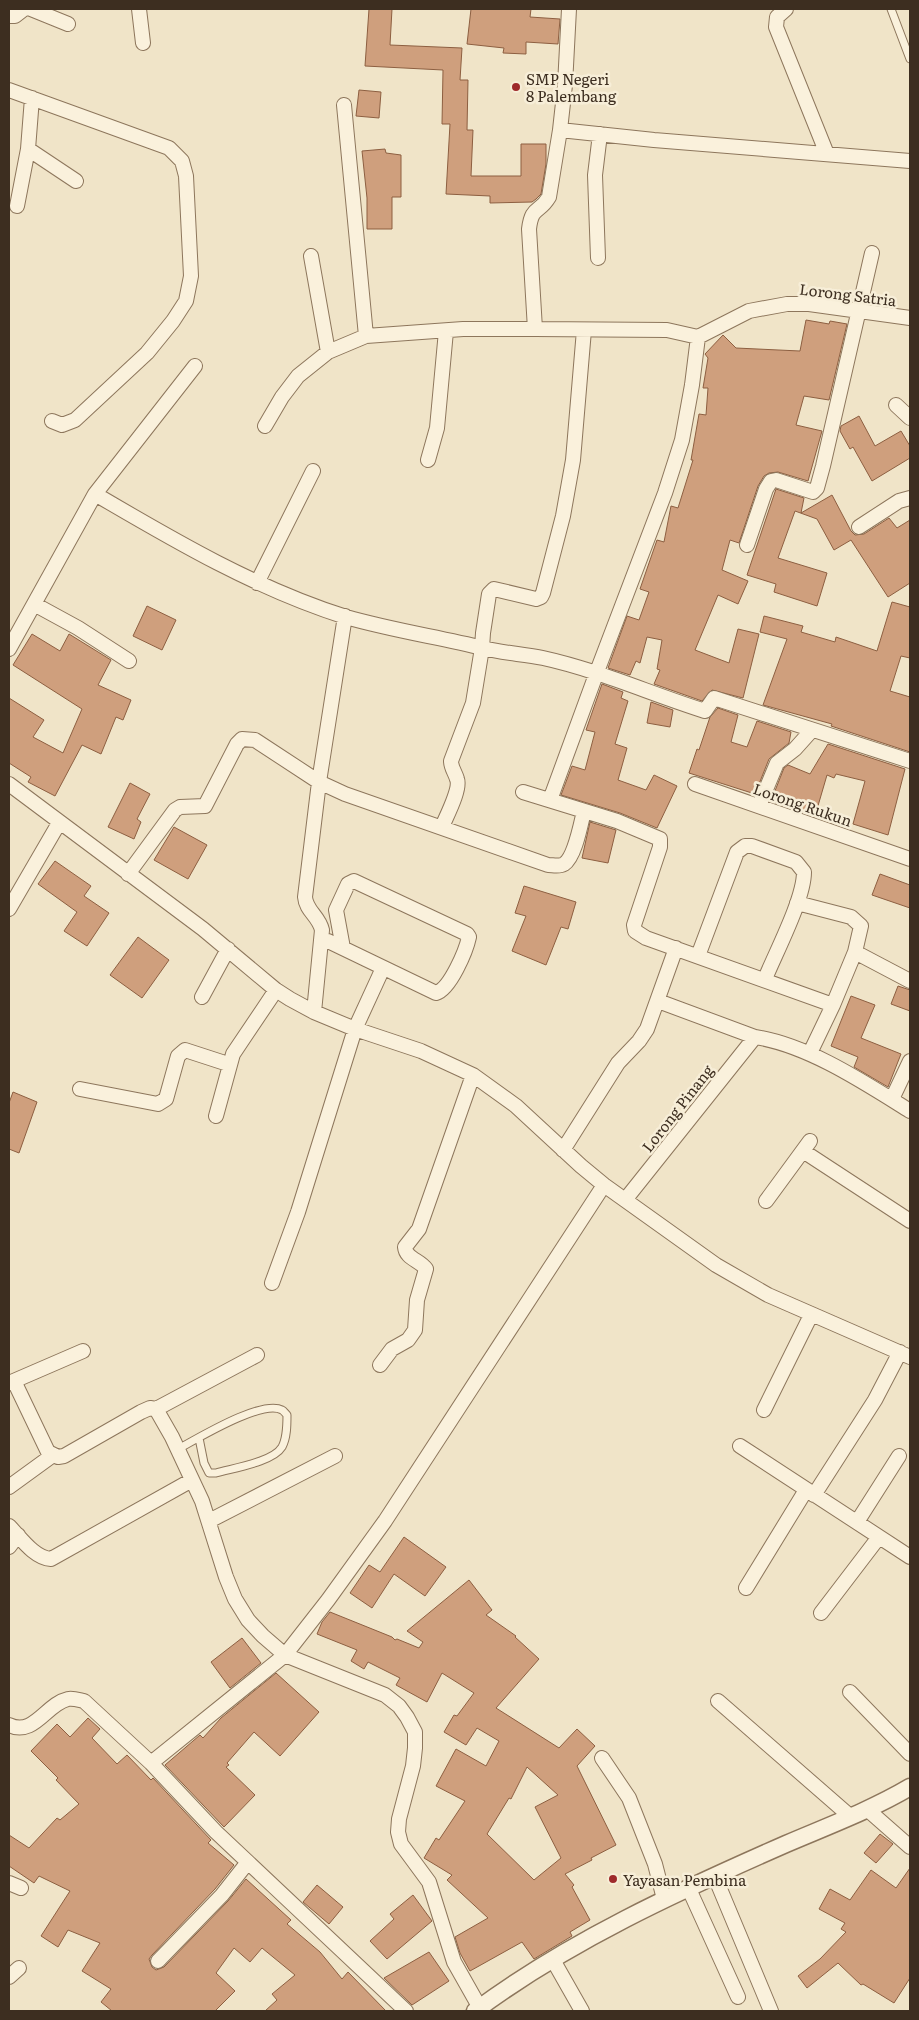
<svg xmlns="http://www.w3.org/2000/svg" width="919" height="2020" viewBox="0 0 919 2020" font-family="Literata,serif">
<rect width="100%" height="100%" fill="#f0e4c8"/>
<!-- building -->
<path fill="#cf9f7d" stroke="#8d5f41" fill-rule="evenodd" d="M369,9H392L390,45L462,48L460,80H468L467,130H473L471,176H521V144H546V164L541,194L536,199L532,202L490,203V196L446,194L450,124H442L443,70L365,66Z
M471,9H531L530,17L560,19L558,44L526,42V54L503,53L504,48L467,44Z
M359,90L381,92L379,118L356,116Z
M385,149L386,153L401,155V197H392V229H367V198L362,151Z
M806,320L829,324L830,321L847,324L829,400L804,396L796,425L822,431L808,481L778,472L769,473L764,476L758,486L739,543L730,540L722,570L748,581L738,604L718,595L695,650L729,663L738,629L759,634L743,698L712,690L702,701L654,684L660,670L657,669L662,640L647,637L640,663L636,661L630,675L608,668L627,616L639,620L649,592L640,589L649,563L657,540L664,542L671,506L678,508L693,460H691L699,414L706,415L708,388H703L708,358L705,354L723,335L736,348L800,351Z
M859,416L875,446L901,431L910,446V458L872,481L853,447L850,449L840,431L841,426Z
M776,489L804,498L801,513L832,495L851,531L855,535L864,534L889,518L897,528L910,520V583L888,597L851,540L834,550L817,519L795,511L778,558L827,573L817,606L774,592L776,584L747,575Z
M892,602L910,607V658L901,656L890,691L910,697V752L831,726L832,724L763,705L787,639L760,632L764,616L803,626L801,632L835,642L836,637L877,651Z
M147,606L176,620L162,650L133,636Z
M32,634L60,651L69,634L111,660L98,685L131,700L123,720L116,717L101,754L82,745L55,796L28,782L31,777L9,763V698L44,720L33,737L63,753L82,709L13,665Z
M602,684L623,692L621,698L628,701L615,744L627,748L618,780L646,790L654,775L677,786L657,828L620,813L561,795L572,766L585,770L595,732L586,730Z
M651,702L673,710L670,727L647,723Z
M718,708L738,715L731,742L747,747L757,721L791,732L789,743L769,759L755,794L689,773L697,749L699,750L710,717Z
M828,744L905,769L888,835L853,824L865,781L836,774L834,778L827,775L815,816L771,801L784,768L788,765L810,774Z
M130,783L150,794L137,819L141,822L134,839L108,827Z
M590,822L616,830L608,863L582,858Z
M174,827L207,845L188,879L154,860Z
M55,861L91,886L84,896L109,913L87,946L64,931L77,912L38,884Z
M880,874L910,885V908L872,895Z
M524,886L576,902L568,929L561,927L546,965L512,951L526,916L515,913Z
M138,937L169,960L142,998L110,975Z
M898,986L910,990V1011L891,1004Z
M851,996L875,1005L861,1038L901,1054L888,1087L854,1067L858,1057L831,1046Z
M13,1092L37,1102L19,1153L9,1149V1103Z
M404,1537L446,1567L425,1596L394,1574L372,1608L350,1593L369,1565L380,1572Z
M469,1580L492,1610L486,1615L516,1636L515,1637L539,1659L496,1708L559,1748L577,1729L595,1746L577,1766L616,1845L591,1858L592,1860L565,1874L574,1885L572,1887L590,1920L570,1932L572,1936L534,1959L522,1942L470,1971L460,1953L455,1937L488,1918L447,1880L452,1875L424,1858L436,1838L439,1840L465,1801L436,1786L456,1749L486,1766L499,1741L477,1728L466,1745L444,1732L454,1715L457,1716L474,1693L442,1673L427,1702L396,1685L400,1678L368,1662L364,1669L351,1661L357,1650L317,1634L322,1622L330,1612L392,1637L395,1640L397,1639L419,1648L423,1642L407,1631ZM527,1767L558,1795L535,1807L561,1858L534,1880L487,1834L509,1798L511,1799Z
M242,1638L261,1663L230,1688L211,1662Z
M276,1673L319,1712L280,1756L254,1732L227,1763L229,1765L226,1767L255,1795L224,1827L165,1765L200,1735L203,1738L221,1718Z
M88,1718L100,1729L92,1738L117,1764L127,1755L151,1780L153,1778L211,1840L208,1843L234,1865L215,1889L152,1955L149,1959L152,1967L156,1970L164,1967L228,1901L246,1879L291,1920L287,1924L320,1952L342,1979L348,1972L386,2011H265L277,2000L272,1994L295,1975L262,1948L250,1962L234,1948L216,1973L235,1991L215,2011H112L101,2002L111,1989L82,1971L100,1943L68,1930L58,1947L41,1936L70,1891L39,1876L34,1883L9,1866V1835L29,1848L57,1818L60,1820L79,1804L56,1780L58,1778L31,1751L57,1724L70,1737Z
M880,1834L893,1844L876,1863L864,1853Z
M910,1868V1978L894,2003L863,1984L861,1985L838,1963L807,1988L798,1976L820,1959L846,1932L841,1929L845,1923L819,1909L830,1889L850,1900L871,1870L896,1888Z
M317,1885L343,1907L329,1924L303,1902Z
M413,1895L432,1921L387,1959L370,1941L394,1919L390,1914Z
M429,1952L449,1981L412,2005L384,1978Z"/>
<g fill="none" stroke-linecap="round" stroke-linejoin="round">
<!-- service casing -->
<g stroke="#8d765c" stroke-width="9">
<path id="service" d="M891,9L910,59
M178,1449C197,1439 262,1399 282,1410C284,1411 285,1413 287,1415C287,1425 287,1438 282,1447C273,1462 233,1468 216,1473H209L204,1463L199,1438"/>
</g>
<!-- minor casing -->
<g stroke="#8d765c" stroke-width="16">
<path id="minor" d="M31,9L68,24
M139,9L143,43
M569,9L565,85L560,130L654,140L910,161
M786,9L777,17L776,27L827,154
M9,16H15L24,9
M9,90L169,148L182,161L186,176L191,276L186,301L173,321L147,353L75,420L62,425L52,421
M344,105L366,336
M28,149L76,181
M17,206L28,149L32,98
M311,256L328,352
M598,258L595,175L600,134
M535,329L529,229C532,205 539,214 549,197L560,130
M698,337L749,311L787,304H809L910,318
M896,405L910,418
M265,426L282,397L298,376L328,352L366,336L463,329H535L667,330L698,337
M428,460L437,428L446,331
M95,494C175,541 257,589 346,617C391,630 438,637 483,648C502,653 523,654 543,658C598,670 651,694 705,711L714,698L910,761
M859,527L899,501L910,498
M747,545L766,489L771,481L776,480L813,492L817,488L823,466L872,253
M257,583L313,471
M34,604L78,628L129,661
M9,649L95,494L195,366
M9,784L203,929L276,990L290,999L314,1012L355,1029L421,1051L473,1075L516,1106L581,1166L604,1185L716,1265L768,1295L910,1357
M695,784L910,859
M523,792L617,821L660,839V847L634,925L635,931L646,938L833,1005L810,1053
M550,800L598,669L665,493L682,440L692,385L698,337
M759,806L777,763L795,749L812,730
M442,827C446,817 461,789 457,779C455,772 451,768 451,761L473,703L482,648L483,633L489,594L494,589L536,599L541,597L543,593L563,516L573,460L584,330
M128,874L175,810L180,807L205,806L237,744L242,739L255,740L319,782L345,794L548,865C553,865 559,867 564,864C575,857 581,823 584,811
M797,903L851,917L861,926L855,952L833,1005
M9,909L59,823
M328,941L436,993C450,989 466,951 469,937L467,934L354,881L348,884L336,910L343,948
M855,952L910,981
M698,956L737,852L745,846H752L796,862L804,872C804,899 776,952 765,979
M202,997L228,949
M658,1001L755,1037
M314,1012L322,930C319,916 306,911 305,897L319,782L345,616
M80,1089L158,1104L166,1099L178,1056L185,1050L228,1064
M892,1099L910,1061
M216,1116L233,1054L276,990
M563,1150L618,1063L639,1041L647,1029L676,948
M803,1151L910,1221
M625,1200L755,1037C808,1045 865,1083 910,1111
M766,1201L810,1141
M272,1283L298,1212L355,1029L383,968
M380,1365L392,1349L408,1340L415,1330L417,1300L426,1269C420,1260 406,1259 405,1247L419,1229L473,1075
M14,1381L48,1452L58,1457L64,1456L141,1412L150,1408L156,1409L172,1437L202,1501L226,1577L235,1599L248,1620L263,1636L285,1655L385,1695L399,1706L407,1717L415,1732V1748L413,1766L399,1819L398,1832L401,1844L429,1882L454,1962L480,2008
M9,1383L83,1351
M156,1409L257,1355
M764,1410L811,1315
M740,1446L910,1557
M9,1487L53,1455
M814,1495L875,1400L900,1352
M209,1521L335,1456
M857,1522L899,1456
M9,1526C20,1537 34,1558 51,1559L192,1480
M9,1547L18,1535
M746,1588L806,1490
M821,1613L879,1537
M850,1692L910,1754
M718,1701L851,1817
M9,1725C34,1737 46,1704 68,1699C73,1698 79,1700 84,1701L151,1763L216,1832L406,2011
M602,1758L629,1798L655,1864L664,1899
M151,1763L285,1655L328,1600L385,1521L604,1185
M868,1810L910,1847
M715,1877L771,2011
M9,1883L21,1888
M689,1889L738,1997
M553,1960L582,2011
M158,1961L222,1895L248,1862
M9,1977L19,1968"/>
</g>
<!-- tertiary casing -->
<g stroke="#8d765c" stroke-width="19">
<path id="tertiary" d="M475,2011C569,1941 679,1891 786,1844C828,1826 871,1810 910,1787"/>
</g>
<!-- service -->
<use href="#service" stroke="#faf1dc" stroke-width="7"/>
<!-- minor -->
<use href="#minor" stroke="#faf1dc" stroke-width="14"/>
<!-- tertiary -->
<use href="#tertiary" stroke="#faf1dc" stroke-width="16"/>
</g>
<!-- markers -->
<g fill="#9e2a2b" stroke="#f7eed8" stroke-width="2">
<circle cx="516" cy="87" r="5"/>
<circle cx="613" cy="1879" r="5"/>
</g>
<g text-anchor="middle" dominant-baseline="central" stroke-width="5" stroke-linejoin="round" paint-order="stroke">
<!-- poi labels -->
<g font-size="15" fill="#3d2e20" stroke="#f7eed8" text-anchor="start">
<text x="526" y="78">SMP Negeri<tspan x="526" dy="17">8 Palembang</tspan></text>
<text x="623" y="1879">Yayasan Pembina</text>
</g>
<!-- street labels -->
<g font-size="15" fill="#3d2e20" stroke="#f7eed8">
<text transform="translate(848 294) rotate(7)">Lorong Satria</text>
<text transform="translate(803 804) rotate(19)">Lorong Rukun</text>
<text transform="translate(677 1108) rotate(-52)">Lorong Pinang</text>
</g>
</g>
<!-- border -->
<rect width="919" height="2020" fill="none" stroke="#3d2e20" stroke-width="20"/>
</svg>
